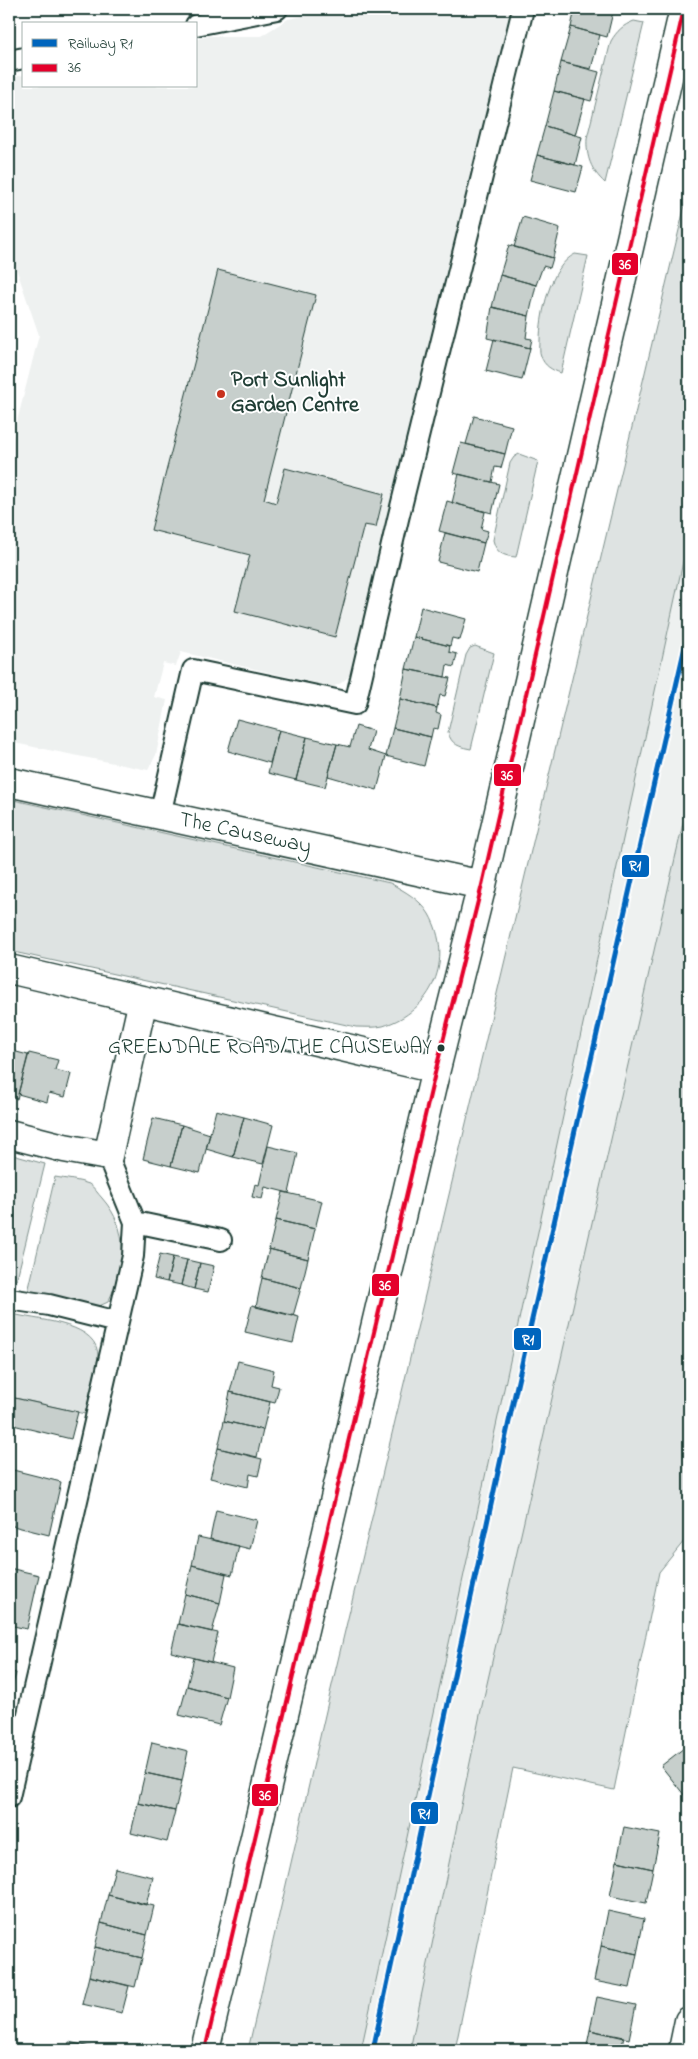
<svg xmlns="http://www.w3.org/2000/svg" width="698" height="2059" viewBox="0 0 698 2059" font-family="'Indie Flower',sans-serif">
<rect width="100%" height="100%" fill="#fff"/>
<filter id="ink" filterUnits="userSpaceOnUse"><feTurbulence type="fractalNoise" baseFrequency=".02" numOctaves="2"/><feDisplacementMap in="SourceGraphic" scale="10" xChannelSelector="R" yChannelSelector="G"/><feConvolveMatrix kernelMatrix="1 2 1 2 8 2 1 2 1" color-interpolation-filters="sRGB"/></filter>
<g filter="url(#ink)">
<!-- built -->
<path fill="#eef1f0" d="M341,9H509L511,13L352,669L348,677L341,683L333,687L181,652L176,666L163,663L154,697L167,700L156,755L148,770L9,742V453L39,335L14,262L9,255V78L24,75V86H196V39L209,36H261L288,19Z
M689,203V1042L513,1768L455,2050H257Z"/>
<!-- green -->
<path fill="#dee3e2" stroke="#7e908b" d="M634,21L644,23L605,183C591,170 586,157 587,138L611,41C617,31 623,25 634,21Z
M689,188V534L361,2050H248L328,1702Z
M575,254L588,256L561,373C552,370 544,366 541,356C539,352 540,345 540,341C540,315 550,266 575,254Z
M519,454L538,461L516,557C503,556 496,553 493,540L510,463L514,457Z
M475,646L494,653L471,749C460,747 451,745 448,732L466,655L470,648Z
M689,797V1535L659,1572L614,1790L513,1768L455,2050H410L481,1710Z
M9,799L390,883C404,891 420,899 429,914C455,960 432,1011 383,1026C375,1028 365,1027 356,1027L9,951Z
M9,1154L45,1164L14,1290L9,1288Z
M55,1177C66,1179 79,1180 89,1184C94,1187 98,1194 102,1198C130,1230 126,1266 108,1302L95,1308L28,1292Z
M17,1315C42,1321 100,1323 98,1358C97,1376 89,1396 85,1414L11,1397L9,1403V1316Z"/>
<!-- building -->
<path fill="#c7cfcc" stroke="#1f3d34" d="M575,9H622L621,14L613,12L607,37L571,27Z
M571,27L600,35L591,69L561,62Z
M561,62L599,72L591,101L554,91Z
M554,91L585,99L575,135L545,126Z
M545,126L582,137L575,165L537,155Z
M537,155L583,167L576,192L530,180Z
M523,217L560,228L553,258L514,247Z
M509,245L553,258L550,268L543,266L536,285L500,275Z
M218,270L316,295L264,499L276,503L285,468L384,494L376,527L364,525L335,637L235,611L250,555L151,530Z
M500,275L536,285L529,316L492,307Z
M492,307L529,316L526,338L532,339L530,348L487,338Z
M494,339L530,348L522,380L486,371Z
M474,416L512,426L505,454L466,444Z
M461,443L505,454L501,468L495,467L492,482L453,473Z
M459,474L499,484L492,513L452,503Z
M447,501L485,512L481,529L488,531L484,543L439,531Z
M445,533L484,543L477,572L438,562Z
M421,607L466,619L460,640L452,638L450,646L414,637Z
M414,637L450,646L449,652L457,654L454,667L447,665L445,677L406,669Z
M406,669L450,678L445,696L440,695L437,708L400,699Z
M400,699L437,708L436,713L441,715L438,729L433,728L431,737L393,728Z
M237,719L279,730L270,763L228,751Z
M356,726L373,731L368,750L386,756L377,790L328,776L337,744L350,747Z
M393,728L431,737L424,766L386,756Z
M279,730L307,737L296,780L268,773Z
M307,737L337,744L325,787L296,780Z
M9,1050L28,1055L17,1099L9,1097Z
M29,1053L58,1060L55,1070L71,1074L65,1097L49,1093L47,1102L18,1094Z
M216,1110L244,1117L233,1157L206,1149Z
M244,1117L273,1125L263,1164L233,1157Z
M153,1118L182,1125L171,1166L143,1159Z
M182,1125L210,1134L200,1173L171,1166Z
M268,1146L298,1153L289,1193L265,1187L262,1199L252,1197L255,1184L259,1185Z
M283,1192L322,1201L315,1229L276,1220Z
M276,1220L315,1229L308,1259L269,1249Z
M269,1249L308,1259L301,1288L262,1278Z
M160,1254L173,1257L167,1282L154,1279Z
M173,1257L187,1260L181,1285L167,1282Z
M187,1260L200,1263L194,1289L181,1285Z
M200,1263L214,1266L208,1292L194,1289Z
M262,1278L301,1288L293,1316L256,1307Z
M252,1305L299,1317L293,1343L245,1332Z
M238,1361L274,1370L271,1385L279,1387L275,1403L230,1392Z
M230,1392L270,1402L263,1430L224,1421Z
M10,1397L78,1412L71,1439L9,1424Z
M224,1421L263,1430L257,1457L218,1448Z
M218,1448L262,1459L258,1476L250,1474L248,1487L210,1478Z
M9,1469L61,1482L49,1535L9,1525Z
M216,1510L257,1520L250,1549L210,1539Z
M198,1537L239,1546L232,1575L192,1565Z
M192,1565L226,1574L220,1603L185,1594Z
M9,1568L39,1575L27,1629L9,1625Z
M185,1594L220,1603L212,1632L178,1624Z
M178,1624L218,1633L211,1662L171,1652Z
M194,1658L233,1668L227,1697L187,1686Z
M9,1671L16,1673L9,1699Z
M187,1686L227,1697L219,1725L179,1715Z
M152,1742L188,1751L182,1781L145,1773Z
M689,1744V1801L661,1766Z
M145,1773L182,1781L175,1811L138,1803Z
M138,1803L175,1811L167,1842L131,1833Z
M624,1827L660,1834L653,1869L617,1861Z
M617,1861L653,1869L646,1903L610,1896Z
M115,1868L153,1877L146,1905L108,1895Z
M108,1895L154,1906L147,1935L101,1923Z
M608,1911L644,1919L637,1954L601,1946Z
M101,1923L147,1935L142,1958L95,1947Z
M601,1946L637,1954L630,1988L594,1981Z
M95,1947L142,1958L135,1987L89,1976Z
M89,1976L129,1986L122,2013L82,2004Z
M597,1997L636,2005L629,2039L590,2030Z
M590,2030L624,2037L621,2050H586Z
M69,2042L90,2047L101,2050H67Z"/>
<g fill="none" stroke-linecap="round" stroke-linejoin="round">
<!-- service casing -->
<g stroke="#1f3d34" stroke-width="24">
<path id="service" d="M196,25L277,9
M9,61L24,58
M160,815L193,670L355,704L398,519L523,9
M135,1222L221,1240
M9,1299L49,1305L117,1322
M9,1797L133,1256L135,1222L108,1156"/>
</g>
<!-- minor casing -->
<g stroke="#1f3d34" stroke-width="31">
<path id="minor" d="M9,782L482,885
M9,969L436,1069
M9,1134L64,1148L108,1156L143,1000
M205,2050L436,1069L482,885L684,9
M683,2050L689,2021"/>
</g>
<!-- service -->
<use href="#service" stroke="#fff" stroke-width="20"/>
<!-- minor -->
<use href="#minor" stroke="#fff" stroke-width="28"/>
<!-- bus-1 casing -->
<g stroke="#fff" stroke-width="8">
<path id="bus-1" d="M205,2050L436,1069L482,885L684,9"/>
</g>
<!-- bus-1 -->
<use href="#bus-1" stroke="#e4002b" stroke-width="4"/>
<!-- rail-1 casing -->
<g stroke="#fff" stroke-width="9">
<path id="rail-1" d="M373,2050L513,1403L689,629"/>
</g>
<!-- rail-1 -->
<use href="#rail-1" stroke="#0065bd" stroke-width="5"/>
</g>
</g>
<!-- markers -->
<circle fill="#c8321e" stroke="#fff" stroke-width="2" cx="221" cy="394" r="5"/>
<circle fill="#1f3d34" stroke="#fff" stroke-width="2" cx="441" cy="1048" r="4.5"/>
<g text-anchor="middle" dominant-baseline="central" stroke-width="4" stroke-linejoin="round" paint-order="stroke">
<!-- bus labels -->
<g font-size="21" fill="#1f3d34" stroke="#fff" text-anchor="end">
<text x="432" y="1048">GREENDALE ROAD/THE CAUSEWAY</text>
</g>
<!-- poi labels -->
<g font-size="22" font-weight="bold" fill="#1f3d34" stroke="#fff" text-anchor="start">
<text x="231" y="381">Port Sunlight<tspan x="231" dy="25">Garden Centre</tspan></text>
</g>
<!-- street labels -->
<g font-size="22" fill="#1f3d34" stroke="#fff">
<text transform="translate(245 834) rotate(12)">The Causeway</text>
</g>
</g>
<g stroke="#fff" stroke-width="2">
<rect x="611" y="252" width="28" height="24" rx="5" fill="#e4002b"/>
<rect x="493" y="763" width="29" height="24" rx="5" fill="#e4002b"/>
<rect x="621" y="854" width="29" height="24" rx="5" fill="#0065bd"/>
<rect x="371" y="1273" width="29" height="24" rx="5" fill="#e4002b"/>
<rect x="513" y="1327" width="29" height="24" rx="5" fill="#0065bd"/>
<rect x="251" y="1783" width="28" height="24" rx="5" fill="#e4002b"/>
<rect x="410" y="1801" width="29" height="24" rx="5" fill="#0065bd"/>
</g>
<g font-size="14" text-anchor="middle" font-weight="bold" fill="#fff">
<text x="625" y="269">36</text>
<text x="507" y="780">36</text>
<text x="635" y="870">R1</text>
<text x="385" y="1290">36</text>
<text x="528" y="1344">R1</text>
<text x="265" y="1800">36</text>
<text x="424" y="1818">R1</text>
</g>
<!-- margin -->
<rect width="698" height="2059" fill="none" stroke="#fff" stroke-width="30"/>
<rect x="15" y="15" width="668" height="2029" fill="none" stroke="#1f3d34" stroke-width="2" filter="url(#ink)"/>
<!-- legend -->
<rect x="22" y="22" width="175" height="65" fill="#ffffff" stroke="#a5b1ae"/>
<rect x="32" y="39" width="25" height="8" fill="#0065bd" stroke="#a5b1ae"/>
<text x="68" y="48" font-size="15" fill="#1f3d34">Railway R1</text>
<rect x="32" y="64" width="25" height="8" fill="#e4002b" stroke="#a5b1ae"/>
<text x="68" y="72" font-size="15" fill="#1f3d34">36</text>
</svg>
